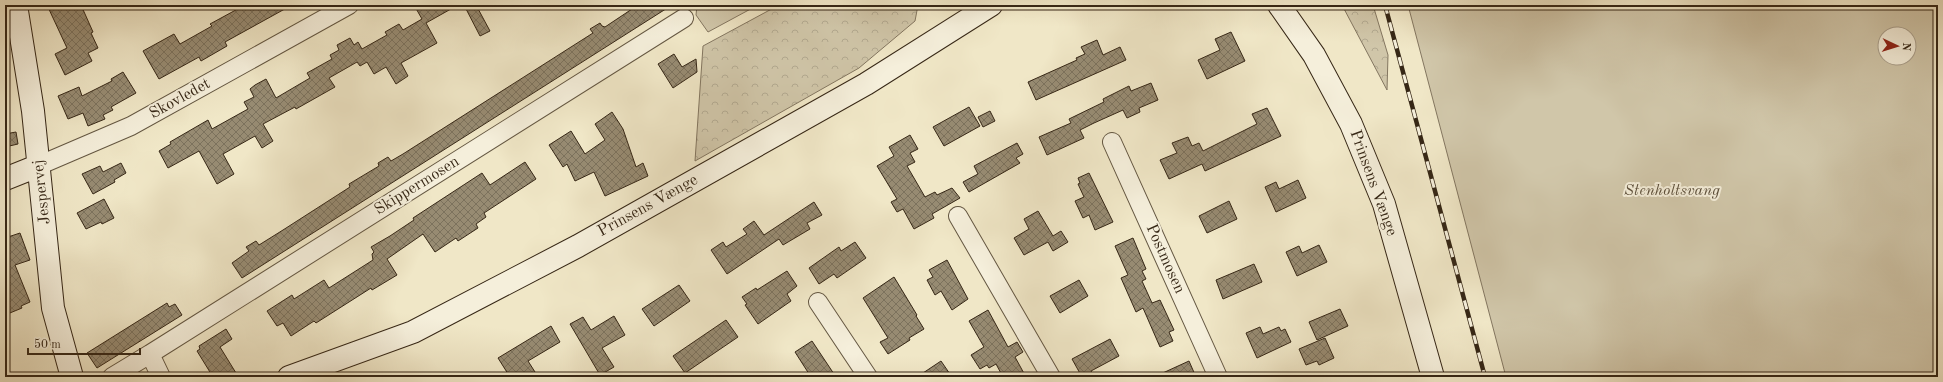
<svg xmlns="http://www.w3.org/2000/svg" width="1943" height="382" viewBox="0 0 1943 382" font-family="'Old Standard TT',serif">
<defs>
<pattern id="forest-crowns" width="20" height="18" patternUnits="userSpaceOnUse"><rect width="20" height="18" fill="#d0c6a9"/><path d="M2 6a3 3 0 1 1 6 0M12 15a3 3 0 1 1 6 0" fill="none" stroke="#b3aa91"/></pattern>
<pattern id="building-cross-hatch" width="8" height="8" patternUnits="userSpaceOnUse"><rect width="8" height="8" fill="#978b72"/><path d="M0 0l8 8M0 8l8-8" fill="none" stroke="#7c725d"/></pattern>
</defs>
<rect width="100%" height="100%" fill="#f0e7c7"/>
<filter id="stains"><feTurbulence type="fractalNoise" baseFrequency=".005" numOctaves="4"/><feColorMatrix values="0 0 0 0 .2 0 0 0 0 .09 0 0 0 0 .02 0 0 0 .5 -.17"/></filter>
<radialGradient id="worn" r=".72"><stop offset=".6" stop-color="#630" stop-opacity="0"/><stop offset="1" stop-color="#630" stop-opacity=".3"/></radialGradient>
<!-- forest -->
<path fill="url(#forest-crowns)" stroke="#837660" d="M779,5H918L915,21L859,68L695,161L703,46Z
M1342,5H1373L1388,55L1387,90Z"/>
<!-- park -->
<path fill="#d0c6a9" stroke="#837660" fill-rule="evenodd" d="M697,5H758L708,32L696,15Z
M1408,5H1938V377H1506ZM1885,34H1909V58H1885Z"/>
<!-- building -->
<path fill="url(#building-cross-hatch)" stroke="#362716" d="M47,5H81L93,32L91,33L98,48L88,53L92,61L65,75L55,54L67,48Z
M245,5H292L225,42L227,46L201,61L199,57L159,79L143,51L174,34L180,44L212,26L210,24Z
M414,5H458L426,23L437,43L401,63L408,76L396,84L386,67L374,74L367,62L360,66L357,62L329,78L335,87L296,109L295,107L263,124L273,141L262,148L255,136L223,154L234,174L217,184L199,151L168,168L159,151L171,144L170,142L208,120L212,129L248,109L244,102L254,97L250,89L255,85L266,79L276,98L310,78L307,73L332,59L330,55L339,50L337,45L350,38L354,45L358,42L362,49L387,35L385,32L399,24L403,30L422,19Z
M464,5H476L490,31L480,36Z
M638,5H672L242,278L232,263L249,251L246,247L256,241L259,245L283,230L350,187L349,184L379,166L378,163L388,157L391,161L403,154L593,33L590,29L600,23L602,26L605,27Z
M1231,32L1245,61L1207,79L1198,60L1220,50L1215,39Z
M1097,40L1103,55L1120,47L1126,60L1036,100L1028,82L1077,60L1076,58L1085,54L1081,47Z
M674,54L682,67L696,59L697,72L673,88L658,64Z
M123,72L136,93L111,107L113,110L103,115L105,119L88,126L83,113L68,119L58,96L79,87L82,96L112,81L111,79Z
M1151,83L1158,100L1139,108L1140,112L1127,118L1123,110L1094,123L1080,130L1084,138L1047,155L1039,137L1071,123L1069,119L1104,102L1103,99L1129,86L1131,91Z
M969,107L980,126L944,146L933,127Z
M1267,108L1281,136L1205,171L1202,164L1169,179L1160,160L1177,153L1172,143L1188,137L1192,146L1199,143L1203,151L1257,124L1252,114Z
M990,111L995,121L983,127L978,117Z
M612,112L623,129L636,167L643,163L648,176L605,196L594,172L575,181L567,164L563,167L549,145L571,131L585,154L605,140L595,124Z
M16,132L18,144L5,147V134Z
M910,135L918,149L910,153L915,162L907,166L925,197L935,192L937,195L952,188L960,198L932,214L934,218L914,229L903,209L897,212L891,202L897,199L877,166L894,156L889,147Z
M1017,143L1023,154L1016,158L1020,163L969,192L963,182L978,174L974,166Z
M525,162L536,179L484,213L486,217L476,224L478,228L458,241L456,238L435,252L423,234L387,259L397,275L372,290L371,288L316,323L314,321L291,336L283,323L277,326L267,311L292,295L294,299L324,280L329,288L373,260L372,254L374,252L371,247L390,236L414,220L413,218L482,173L490,185Z
M121,163L126,173L114,180L115,182L93,194L82,174L100,166L103,172Z
M1089,173L1113,222L1095,230L1089,215L1083,218L1075,201L1084,197L1078,184L1080,183L1078,178Z
M1298,180L1306,198L1276,212L1265,187L1276,182L1279,189Z
M104,199L114,218L102,224L101,222L86,229L77,213Z
M1229,201L1237,219L1207,233L1199,216Z
M814,202L822,215L807,223L810,229L783,245L779,239L727,274L711,250L723,242L726,247L747,234L743,229L754,221L764,235Z
M1038,211L1053,236L1061,231L1068,242L1053,251L1048,242L1024,255L1014,238L1029,229L1024,219Z
M20,233L30,260L15,265L30,302L21,306L22,308L5,315V238Z
M1133,238L1146,269L1142,271L1146,279L1142,281L1152,303L1160,300L1174,330L1169,332L1173,341L1160,347L1143,308L1136,312L1121,278L1128,275L1115,246Z
M855,242L866,258L837,278L834,274L819,284L809,268L839,247L841,251Z
M1319,245L1327,262L1297,276L1286,252L1299,246L1302,253Z
M947,260L968,299L952,310L941,291L935,295L927,280L933,277L929,270Z
M1254,264L1262,282L1223,299L1216,280Z
M787,271L797,286L787,294L791,301L758,324L745,305L747,304L742,297L756,288L757,290Z
M894,277L917,315L916,316L924,329L909,338L910,340L888,354L880,342L888,338L863,298Z
M1079,280L1088,296L1060,313L1050,296Z
M679,285L690,301L654,326L642,309Z
M167,303L169,307L175,304L182,315L97,368L87,353Z
M1340,309L1348,326L1317,340L1309,322Z
M988,310L1008,347L1017,342L1023,352L1015,357L1026,377H1003L996,364L989,368L987,365L980,369L971,355L984,347L969,321Z
M614,316L625,335L602,348L614,367L600,375L570,324L583,317L591,330Z
M726,320L738,337L685,373L673,356Z
M551,326L560,342L528,361L535,372L527,377H510L498,358Z
M1260,327L1263,334L1279,327L1281,331L1285,329L1291,342L1257,358L1246,333Z
M226,329L232,339L220,347L236,373L229,377H213L197,351L200,349L199,346Z
M1325,338L1334,358L1319,365L1317,361L1306,365L1299,349Z
M1110,339L1119,356L1091,371L1095,377H1082L1072,359Z
M812,341L836,377H811L795,352Z
M941,361L952,377H917Z
M1189,361L1196,377H1154Z"/>
<g fill="none" stroke-linecap="round" stroke-linejoin="round">
<!-- street casing -->
<g stroke="#645742" stroke-width="20">
<path id="street" d="M1112,142L1218,377
M40,165L131,126L349,5
M958,216L1051,377
M818,302L868,377
M112,377L150,354
M161,377L150,354L684,18"/>
</g>
<!-- secondary casing -->
<g stroke="#362716" stroke-width="24">
<path id="secondary" d="M16,5L33,111L53,308L72,377
M1279,5L1314,55L1351,124L1384,204L1433,377
M5,179L40,165
M289,377L413,332L578,246L866,84L991,5"/>
</g>
<!-- street -->
<use href="#street" stroke="#f5efdb" stroke-width="18"/>
<!-- secondary -->
<use href="#secondary" stroke="#f5efdb" stroke-width="22"/>
<!-- rail casing -->
<g stroke="#362716" stroke-width="4.5">
<path id="rail" d="M1385,5L1485,377"/>
</g>
<!-- rail -->
<use href="#rail" stroke="#f5efdb" stroke-width="3" stroke-dasharray="9" stroke-linecap="butt"/>
</g>
<g text-anchor="middle" dominant-baseline="central" stroke-width="4" stroke-linejoin="round" paint-order="stroke">
<!-- street labels -->
<g font-size="16" fill="#362716" stroke="#f5efdb">
<text transform="translate(180 99) rotate(-29)">Skovledet</text>
<text transform="translate(1373 183) rotate(70)">Prinsens Vænge</text>
<text transform="translate(417 186) rotate(-32)">Skippermosen</text>
<text transform="translate(42 192) rotate(-96)">Jespervej</text>
<text transform="translate(648 206) rotate(-29)">Prinsens Vænge</text>
<text transform="translate(1165 259) rotate(66)">Postmosen</text>
</g>
<!-- park labels -->
<g font-size="16" font-style="italic" fill="#5c4f3b" stroke="#f5efdb">
<text x="1672" y="191">Stenholtsvang</text>
</g>
</g>
<!-- margin -->
<rect width="1943" height="382" fill="none" stroke="#f0e7c7" stroke-width="20"/>
<rect x="6" y="6" width="1931" height="370" fill="none" stroke="#362716" stroke-width="2"/>
<rect x="10" y="10" width="1923" height="362" fill="none" stroke="#362716"/>
<!-- north arrow -->
<g transform="translate(1897 46) rotate(94)"><circle r="19" fill="#f5efdb" stroke="#a99f8c"/>
<path d="M0-3L7 15L0 10L-7 15Z" fill="#8f2418"/>
<text y="-6" font-size="11" font-weight="bold" text-anchor="middle" fill="#362716">N</text>
</g>
<!-- scale -->
<path d="M28 348v6h112v-6" fill="none" stroke="#362716" stroke-width="2"/>
<text x="34" y="348" font-size="12" fill="#362716" stroke="#f5efdb" stroke-width="3" paint-order="stroke">50 m</text>
<rect width="100%" height="100%" filter="url(#stains)"/>
<rect width="100%" height="100%" fill="url(#worn)"/>
</svg>
